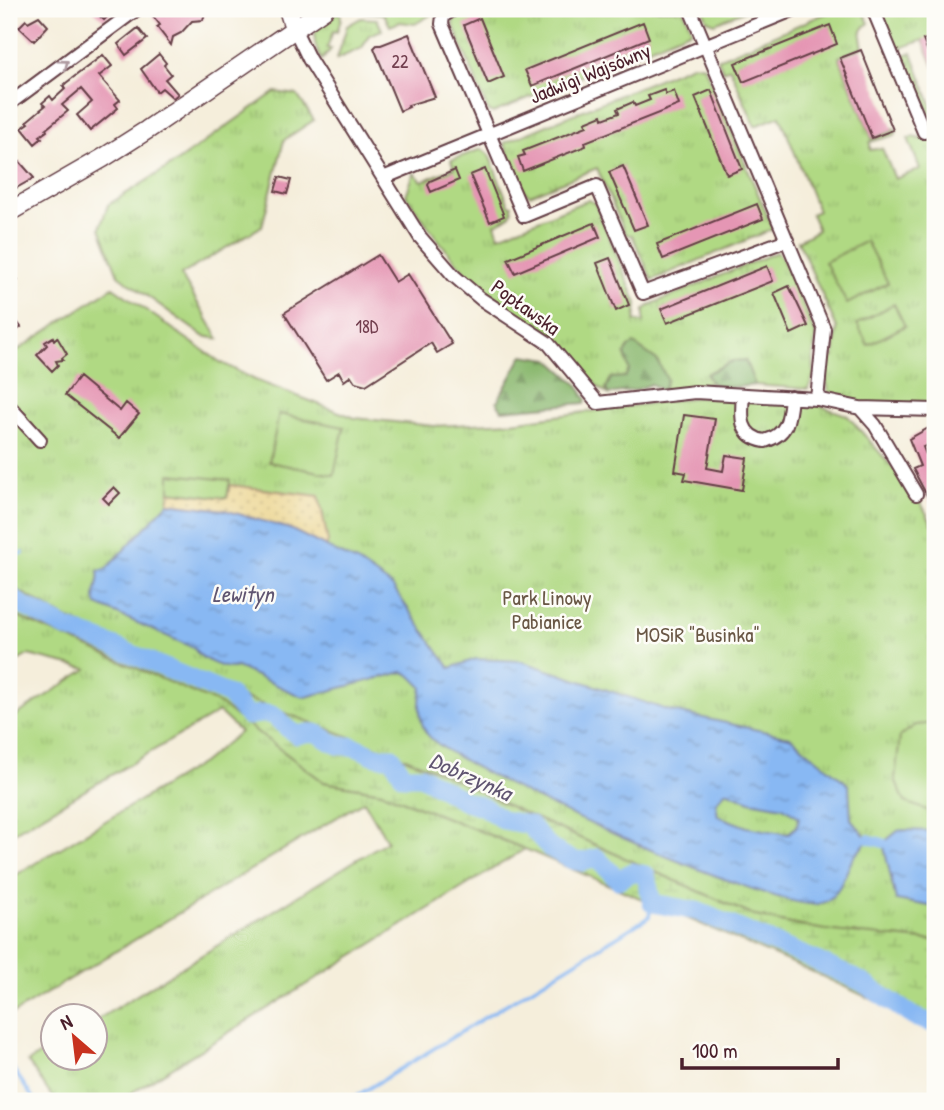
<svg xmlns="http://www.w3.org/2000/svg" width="944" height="1110" viewBox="0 0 944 1110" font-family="'Patrick Hand',sans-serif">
<defs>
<pattern id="grass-tufts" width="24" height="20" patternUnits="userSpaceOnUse" patternTransform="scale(1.75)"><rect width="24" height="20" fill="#b0d983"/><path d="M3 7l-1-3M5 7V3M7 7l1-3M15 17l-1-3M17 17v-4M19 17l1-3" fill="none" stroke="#99ba71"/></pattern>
<pattern id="forest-firs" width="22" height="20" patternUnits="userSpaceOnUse" patternTransform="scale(1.75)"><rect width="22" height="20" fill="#8cb971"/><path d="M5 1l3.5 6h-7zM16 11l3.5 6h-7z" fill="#74965d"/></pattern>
<pattern id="wetland-marsh" width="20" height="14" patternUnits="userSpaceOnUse" patternTransform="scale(1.75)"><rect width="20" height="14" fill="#b0d983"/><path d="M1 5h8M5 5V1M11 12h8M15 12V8" fill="none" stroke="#99ba71"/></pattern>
<pattern id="sand-dots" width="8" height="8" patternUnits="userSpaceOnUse" patternTransform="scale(1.75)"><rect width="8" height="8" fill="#eeda9e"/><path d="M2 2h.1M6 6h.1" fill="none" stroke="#cebb88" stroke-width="1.8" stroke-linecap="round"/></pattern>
<pattern id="water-ripples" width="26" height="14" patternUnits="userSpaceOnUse" patternTransform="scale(1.75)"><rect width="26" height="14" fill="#88b8f3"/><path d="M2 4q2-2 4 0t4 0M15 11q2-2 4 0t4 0" fill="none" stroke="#7195c5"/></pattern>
</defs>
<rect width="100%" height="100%" fill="#fdfcf7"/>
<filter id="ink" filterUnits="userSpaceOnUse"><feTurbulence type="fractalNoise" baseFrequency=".0143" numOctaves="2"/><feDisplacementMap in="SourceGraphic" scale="14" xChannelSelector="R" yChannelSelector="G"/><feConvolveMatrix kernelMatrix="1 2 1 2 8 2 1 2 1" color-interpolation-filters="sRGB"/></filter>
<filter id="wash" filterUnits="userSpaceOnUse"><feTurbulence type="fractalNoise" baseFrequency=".00686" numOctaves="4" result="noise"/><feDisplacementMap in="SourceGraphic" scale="28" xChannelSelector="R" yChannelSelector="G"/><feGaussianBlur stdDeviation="1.57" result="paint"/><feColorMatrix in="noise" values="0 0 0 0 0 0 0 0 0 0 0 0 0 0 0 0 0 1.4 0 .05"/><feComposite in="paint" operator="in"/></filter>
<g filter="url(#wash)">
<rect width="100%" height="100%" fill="#f5eedb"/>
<!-- grass -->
<path fill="url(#grass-tufts)" stroke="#7d7c57" stroke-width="2" d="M362,9H431L434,13L415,24L400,22L390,26L384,14L363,12Z
M471,9H683L692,30L493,113L488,111L453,24L454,19Z
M703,9H748L715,23L707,20Z
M836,9H845L850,13L862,9L869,23C859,31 860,35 863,47L839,57L872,139L893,131V128L897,130L895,135L870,142V150L882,148L895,179L920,169L908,138L915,137L919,139L929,135L927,130L935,126L908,62L901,65L897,56L912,53L935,115V197L930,199L935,213V404L864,405L830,397L826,379V357H834L837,328L798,241L818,230L811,214L818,211L780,116L755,126L730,68L723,71L718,59Z
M878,9H935V69L923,40L895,50Z
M340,11L341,19L337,32L333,31L327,48L331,49L322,60C306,32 317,26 340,11Z
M361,18L377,19L382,30L369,35L362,48L337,59L347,26Z
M694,64L704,66L773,229L652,280L632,235H626L597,168L530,195L525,192L504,143Z
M275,92L297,95L314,120L284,140L262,226L181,275L219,339L203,336L118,275L100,228L108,205L175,163Z
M482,149L489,155L509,205H512C513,218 505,219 495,224L499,236L588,200L595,203L637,304L635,321L644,322V310L652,304L777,252L782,258L816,334L813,357L814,375L808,389L755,385L745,360L706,374L711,383L663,391L630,370L625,377L606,388L608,394C586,379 571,362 555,341L549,340L552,332C485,307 445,251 406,195L414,173L422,181L454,168L451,160Z
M113,287L220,362L255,380L355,418L434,426L512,422L697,397L803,400L847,415L916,494L935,529V941C873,935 812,932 752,915L517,810L440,772L385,750L223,690L173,664L64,617L9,585V356Z
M9,613L220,704L324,782L382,792L525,849L118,1101H55L28,1062L52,1047V1058H94L95,1021L387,841L364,801L9,1016V879L202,763L240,732L219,712L9,835V720L87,669L28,655L9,666Z"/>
<!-- forest -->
<path fill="url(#forest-firs)" stroke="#6b6c4e" stroke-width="2" d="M634,344L657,360L667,379L663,391L651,384L636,390L608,394L606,388L611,378L625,377L629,370L625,354L628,348Z
M523,355L549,359L577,384L586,399L585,403L502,410L497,402Z
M745,360L755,385C739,387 726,389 711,383L706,374L732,361Z"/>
<!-- wetland -->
<path fill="url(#wetland-marsh)" stroke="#7d7c57" stroke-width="2" d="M9,585L64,617L173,664L223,690L385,750L440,772L517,810L752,915C812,932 873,935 935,941V1029L813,972L525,849L382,792L324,782L220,704L9,613Z"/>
<!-- sand -->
<path fill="url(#sand-dots)" stroke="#9c7c64" stroke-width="2" d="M230,485L319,496L328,542L326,547C271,521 228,511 168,503L170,491L227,498Z"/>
<!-- garden -->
<path fill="#b0d983" stroke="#7d7c57" stroke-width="2" d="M866,241L888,283L847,304L825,262Z
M894,304L905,326L868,345L857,324Z
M279,414L344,427L334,475L269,462Z
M170,474L230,480L227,498L170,491Z
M935,723V813L905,802L895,779L900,736L916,725Z"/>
<!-- water -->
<path fill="url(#water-ripples)" stroke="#696c8f" stroke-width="2" fill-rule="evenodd" d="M168,503L225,510L290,529L359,563L392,586L450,668L476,659L521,661L667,710L790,737L849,785L851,819L868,839C864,847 857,852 852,860C844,876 839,900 818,904C777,912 454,770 427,734C418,721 419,702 422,687L410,675L403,672L306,697L300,696L237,667C226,671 199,659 194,648L97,605C91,592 101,584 98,571L106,569ZM726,791L750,801L783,807L799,817L797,826L788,834L747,827L718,816L716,802Z
M899,830L935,831V907L896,900L883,843Z"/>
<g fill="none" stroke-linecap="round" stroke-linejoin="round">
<!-- stream -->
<path stroke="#88b8f3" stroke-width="3.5" d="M9,557L23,553
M9,1063L35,1101
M352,1101L353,1098L649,917L652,903"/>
<!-- canal -->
<path stroke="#88b8f3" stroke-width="10" d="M868,839L883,843"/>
<!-- river -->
<path stroke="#88b8f3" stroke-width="19" d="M9,595L20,604L66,628L99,640L229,695L248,716C282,709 272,720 297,735C324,728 317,738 338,745C343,747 349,745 355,747C372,752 369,758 392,757L403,776H421L463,800L484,807L503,820L529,825L550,848L572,860L582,862L597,858L618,880L632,872L646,875L652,903L697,911L810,958L862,982L914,1017L935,1024"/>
</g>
<g id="blocks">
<!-- building -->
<path fill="#e596b4" d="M92,9H115L104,20Z
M162,9H206L203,20L192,21L181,33L173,37L171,45L157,27L160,25L153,16Z
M39,16L48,26L34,41L19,27L26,20L28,22Z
M480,18L504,77L488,84L464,25Z
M643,22L649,38L532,86L525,70Z
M830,25L837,44L743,82L735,63Z
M138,28L147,39L126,55L118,44Z
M409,34L435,97L408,105L409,107L400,111L374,48L377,45H381Z
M935,35V68L923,40Z
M861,50L893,130L872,138L840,58Z
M159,54L166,63L164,65L171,74L165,79L178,94L173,98L162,88L157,92L141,69Z
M103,55L112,66L99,76L120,100L115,104L118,108L90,131L77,115L92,102L81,89L62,105L68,111L46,129L47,131L40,136L42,138L35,144L22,128L29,123L27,121L45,106L42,103L50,96L53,100L65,89L63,86L66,83Z
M664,90L666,94L674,91L679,105L585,142L586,146L523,171L518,157L525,155L523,151L587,126L585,122L602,115L603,119L619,113L617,109L633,102L635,106L650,100L648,96Z
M711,90L742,169L727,175L695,97Z
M20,162L34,178L9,192V171Z
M623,166L648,225L634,230L609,172Z
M485,169L504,216L490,222L470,175Z
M455,170L459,180L431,192L428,185L430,181Z
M279,177L291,180L287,194L275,191Z
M757,204L763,219L663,259L657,244Z
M594,223L600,237L515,273L508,259Z
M378,255L395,282L408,274L452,344L437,353L431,343L366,385L355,382L351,376L344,381L339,372L326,380L284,313Z
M610,258L629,305L616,311L597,263Z
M9,266L18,280L9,287Z
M767,266L773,281L667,323L661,309Z
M789,286L808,326L791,334L774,293Z
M9,311L21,327L9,337Z
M53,337L54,340L57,337L67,354L62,358L63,360L56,361L58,365L52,371L37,355L47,345L45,342Z
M79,377L120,411L126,403L139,414L119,438L65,395Z
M684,415L715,419L707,468L723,471L726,455L747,458L742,490L684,480L686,473L675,471Z
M932,426L935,442L923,447L929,462L935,459V511L913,469L920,466L909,439Z
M114,487L120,493L109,504L103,498Z"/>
</g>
</g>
<g filter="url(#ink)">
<use href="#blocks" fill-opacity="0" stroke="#643e45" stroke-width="2"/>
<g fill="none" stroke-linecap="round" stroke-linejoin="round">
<!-- street casing -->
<g stroke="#643e45" stroke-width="16">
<path id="street" d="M454,9L443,16L442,24L524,216L597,186L643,293L787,240
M690,9L824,329L817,399
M873,9L924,132
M294,28L309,59L420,237L454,276L481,299L548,343L598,403L695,392L817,399L860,408L935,410
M9,104L137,9
M383,178L795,9
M743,395C741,416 739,437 765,441C788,434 789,419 791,397
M9,406L40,440
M860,408L875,425L916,494"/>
</g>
<!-- secondary casing -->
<g stroke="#643e45" stroke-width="21">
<path id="secondary" d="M288,9L294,28
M9,212L103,158L147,130L324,9"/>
</g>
<!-- street -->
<use href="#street" stroke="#fff" stroke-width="12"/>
<!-- secondary -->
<use href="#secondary" stroke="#fff" stroke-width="18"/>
</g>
<!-- one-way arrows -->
<defs><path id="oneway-chevron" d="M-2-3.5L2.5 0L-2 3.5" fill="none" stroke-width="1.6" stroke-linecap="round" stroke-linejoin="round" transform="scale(1.75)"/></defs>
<use stroke="#ae9aa0" href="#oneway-chevron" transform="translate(64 64) rotate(-37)"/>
</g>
<g text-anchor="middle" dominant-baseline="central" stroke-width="5" stroke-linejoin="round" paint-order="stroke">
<!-- number labels -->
<g font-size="18" fill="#713d4d">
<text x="400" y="61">22</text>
<text x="367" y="326">18D</text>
</g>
<!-- street labels -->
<g font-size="21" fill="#4a1f2b" stroke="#fdfcf7">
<text transform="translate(590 73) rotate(-22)">Jadwigi Wajsówny</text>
<text transform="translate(526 307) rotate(36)">Popławska</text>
</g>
<!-- park labels -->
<g font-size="21" fill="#695745" stroke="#fdfcf7">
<text x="547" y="597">Park Linowy<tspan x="547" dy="24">Pabianice</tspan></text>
<text x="698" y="634">MOSiR "Businka"</text>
</g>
<!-- water labels -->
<g font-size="23" font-style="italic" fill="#605571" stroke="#fdfcf7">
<text x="243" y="593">Lewityn</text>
<text transform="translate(471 776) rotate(24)">Dobrzynka</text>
</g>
</g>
<!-- margin -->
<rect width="944" height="1110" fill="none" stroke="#fdfcf7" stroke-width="35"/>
<!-- north arrow -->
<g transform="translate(74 1037) rotate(332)"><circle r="33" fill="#fdfcf7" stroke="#b5a4a5" stroke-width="2"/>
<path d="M0-5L12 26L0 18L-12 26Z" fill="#c8321e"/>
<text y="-10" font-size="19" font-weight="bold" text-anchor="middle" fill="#4a1f2b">N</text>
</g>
<!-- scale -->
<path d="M682 1058v10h156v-10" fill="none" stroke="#4a1f2b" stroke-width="3.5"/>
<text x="692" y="1058" font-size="21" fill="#4a1f2b" stroke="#fdfcf7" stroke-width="5" paint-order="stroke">100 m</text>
</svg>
